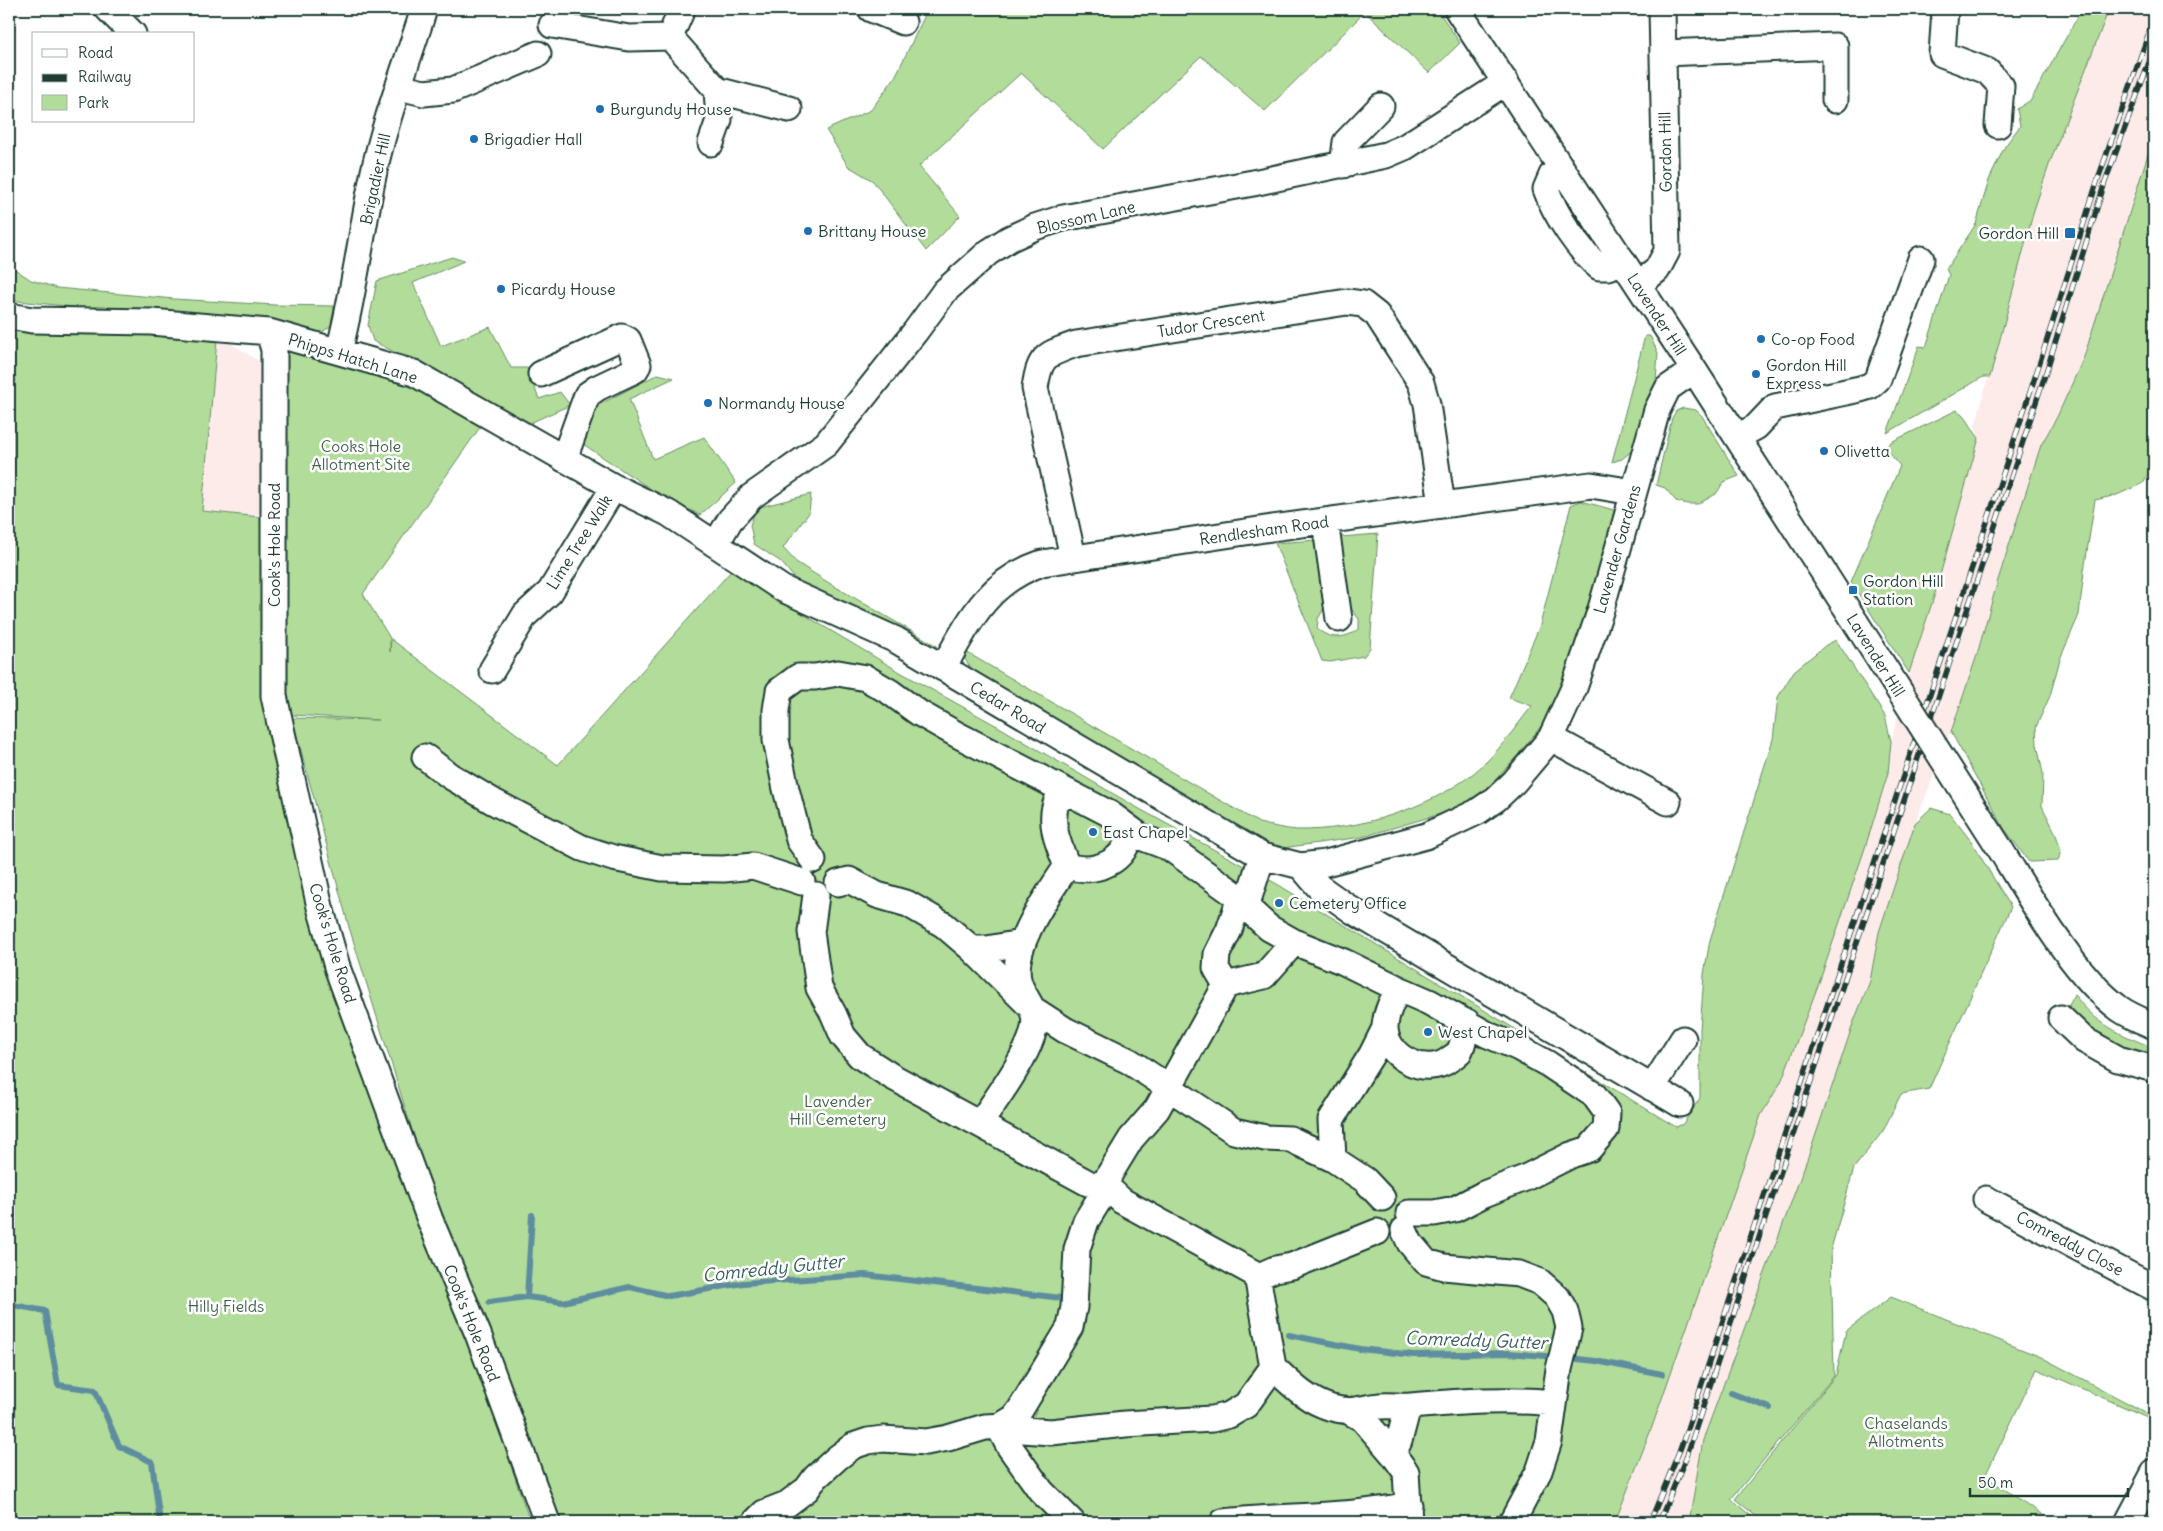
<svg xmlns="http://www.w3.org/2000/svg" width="2163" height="1531" viewBox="0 0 2163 1531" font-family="Delius,sans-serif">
<rect width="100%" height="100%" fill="#fff"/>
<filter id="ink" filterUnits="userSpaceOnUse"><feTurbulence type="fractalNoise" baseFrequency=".02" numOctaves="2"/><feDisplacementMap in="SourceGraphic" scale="10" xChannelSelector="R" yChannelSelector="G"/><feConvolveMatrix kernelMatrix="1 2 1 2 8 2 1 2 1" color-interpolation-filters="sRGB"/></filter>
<g filter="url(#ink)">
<!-- built -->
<path fill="#fdebea" d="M2109,9H2154V135L2084,357L2057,417L2041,445L1998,580L1976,658L1951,732L1915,823L1879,932L1870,981L1854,1021L1812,1146L1703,1440L1689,1522H1615L1652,1427L1761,1115L1781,1082L1819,983L1865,848L1888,773L1891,741L1909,673L1933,600L1979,438L1975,426L2034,210L2049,165Z
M218,335L268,367L270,518L202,511Z"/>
<!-- green -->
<path fill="#b2dc99" stroke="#688c66" d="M928,9H1437L1460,43L1429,73L1365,12L1265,111L1201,56L1103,149L1021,73L919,166L960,216L926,251L873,181L848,166L826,130L871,110L895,77Z
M2082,9H2109L2049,165L2034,210L1990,377H1983L1887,433L1919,346L1926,347L1949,275L1946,269L1976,224L1989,180L2005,146L2020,126L2017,109L2031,100Z
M2154,135V463L2143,483L2117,495L2095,500L2084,571L2079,615L2060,659L2050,696L2036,727L2037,744L2043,774L2042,806L2055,832L2061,850L2058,861L2029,862L2004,828L1951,732L1976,658L1998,580L2041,445L2057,417L2084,357Z
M452,257L464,261L413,283L441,346L490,327L511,368H527L539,399L560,392L570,405L530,423L373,341L368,325L377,281Z
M10,266L31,280L57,288L174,299L275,305L334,306L333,325L319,334L218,328L202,511L270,518L280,745L471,1347L530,1522H9V311L140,314L9,300Z
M1645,336H1650L1658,353L1656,382L1634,449L1622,459L1612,462Z
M287,340L338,358L488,416L363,594L390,638V652L391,639L558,765L731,571L900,672L999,727L1136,807L1277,884L1676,1127L1683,1124L1700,1098V1030L1704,974L1710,940L1773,739L1778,697L1794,671L1826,645L1836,640L1885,716L1891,741L1888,773L1865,848L1819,983L1781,1082L1761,1115L1652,1427L1615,1522H556L444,1233L349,927L292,718L378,720L292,715L280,694L279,474Z
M658,374L674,378L629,399L653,459L704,437L736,483L700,515L658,494L583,444L591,409Z
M1683,408L1696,410L1702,416L1739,476L1724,482L1716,494L1698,504H1687L1676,501L1665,488L1656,485L1672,418L1676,411Z
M1957,410C1969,418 1970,427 1979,438L1933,600L1909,673L1851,582L1900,466L1885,447L1891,442Z
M811,494L809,513L783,548L796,562L829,583L937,646L931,658L796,580L781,562L754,544L750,525L756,508Z
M1581,501L1614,510L1617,519L1569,668L1547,719L1517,756L1491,785L1473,799L1447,812L1362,837L1275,849L1248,836L975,676L965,659L966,652L1259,823C1272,826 1285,829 1297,830C1356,831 1429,809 1475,772C1497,754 1514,729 1532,706L1509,698L1540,625L1571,505Z
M1378,534L1370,648L1364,656L1330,662L1322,661L1275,543L1317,540L1328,601L1318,619L1317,629C1331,640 1345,639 1359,629V619L1345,601L1337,543L1341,537Z
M1931,808L1950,814L1971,841L2011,907L1929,1089L1901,1094L1883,1131L1854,1168L1831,1249L1834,1376L1731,1499L1758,1522H1689L1703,1440L1812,1146L1854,1021L1870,981L1879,932L1915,823Z
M2074,994C2096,1025 2120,1034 2154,1048V1062L2109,1046L2067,1010Z
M1891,1297L2041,1357L2154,1417V1420L2037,1369L1985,1476L2053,1522H1763L1735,1499L1836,1375L1846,1331Z"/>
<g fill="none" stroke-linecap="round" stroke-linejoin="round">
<!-- stream -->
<path stroke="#5d8d9f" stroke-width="6" d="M527,1297L532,1215
M9,1301L13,1305L45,1311L58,1385L95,1390L119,1446L152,1462L160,1522
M489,1302L527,1297L563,1302L630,1287L669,1296L743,1283L865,1275L1062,1298
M1289,1335L1360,1349L1414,1355L1509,1353L1558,1357
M1568,1358L1596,1361L1662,1374
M1731,1393L1770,1408"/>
<!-- minor casing -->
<g stroke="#1f3d34" stroke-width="29">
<path id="minor" d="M108,9L133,34
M871,9L903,22
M1457,9L1694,370L1856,623
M1945,9L1942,54L1987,71L2001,86L1998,125
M552,25L629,38L670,37
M670,37L717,90L789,109
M670,37L682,9
M1664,53L1835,46V100
M399,87L424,93L453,90L538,54
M711,143L719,120L717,90
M1343,165L1346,142L1381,106
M1561,167L1552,175L1546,189C1555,215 1579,250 1599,267H1609L1622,260
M1638,285L1657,270L1667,251L1662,9
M9,316L32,320L151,322L269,332L414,373L614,487L668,513L783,589L896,640L1262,856L1301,866L1326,863L1426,836L1477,812L1496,799L1514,782L1551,738L1574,688L1601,609L1657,410L1668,388L1694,370
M269,332L274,350V696L320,907L338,970L430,1220L478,1334L547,1522
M339,351C354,294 361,235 373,176C385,119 407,64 424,9
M541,374L622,337L628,340L638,365L635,370L597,388L587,395L564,459
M1737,437L1756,427L1775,407L1860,389L1870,386L1878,379L1921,259
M1325,521L1339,619
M716,544L730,520L752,496L826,444L915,332L945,291L989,252L1009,239L1035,227L1063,218L1253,183L1386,155L1405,147L1506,82
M1073,557L1035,388C1040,355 1045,355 1076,344L1347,302L1363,304L1377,315L1421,383L1427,404L1442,505
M943,668C970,620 987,582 1042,563L1265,529L1591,485L1633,492
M492,670L525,615L550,592L614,487
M1551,738L1668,802
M425,757L450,776L494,802L582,848L613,858L662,868L724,869L753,866L802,882
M1069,793L1057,801C1048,822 1059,846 1067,866C1095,875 1128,862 1130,830
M1999,847C2029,896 2073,975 2120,1009C2130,1016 2143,1021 2154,1026
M1262,856L1246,907L1269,928L1294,942L1344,962L1399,989L1429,1002L1488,1035L1519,1048L1548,1064L1594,1095L1607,1113L1606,1129L1589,1149L1571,1155L1525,1178L1484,1194L1455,1209L1434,1213H1409
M813,860L799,840L786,789L776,740V710L779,691L798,677H815L838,673L866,678L890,692L919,713L956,734L1110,814L1141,837L1170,848L1240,898L1246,907
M1301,866L1319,887L1353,911L1680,1104
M838,883L849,880L877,895L908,904L944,925L972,949L1034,1010L1065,1030L1129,1061L1234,1131L1265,1138L1290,1139L1333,1159
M816,895L811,932L819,988L833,1013L843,1036L860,1056L891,1076L1088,1183L1107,1187L1122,1201L1259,1276
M1240,898L1229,930L1217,954L1216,968L1226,985L1264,976L1294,942
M972,949H987L1021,943
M1399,989C1392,1001 1386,1012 1385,1026C1384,1057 1426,1078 1450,1059C1453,1057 1457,1054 1459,1052C1464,1044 1465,1030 1467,1022
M2061,1018L2084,1040L2118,1059L2154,1069
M1652,1088L1683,1039
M980,1123C995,1101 1030,1053 1034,1028C1038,1009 1024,999 1019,983C1008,949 1049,893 1067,866
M1382,1198L1365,1180L1333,1159L1331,1120L1372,1054L1385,1028
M1986,1199L2154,1288
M1404,1230L1410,1243L1426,1262L1444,1267L1519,1274L1540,1282L1557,1297L1565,1311L1569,1328L1559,1369L1549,1441L1539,1471L1512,1522
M1273,1367L1258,1281L1259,1276L1275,1269L1292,1266L1377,1232
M1408,1407L1399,1441L1393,1454L1406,1472L1409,1522
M1350,1412L1363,1419L1393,1454
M755,1522L764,1513L787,1504L807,1489L815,1478L837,1458L853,1446L868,1441L883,1439L926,1442L948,1438L985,1427L1007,1426L1023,1430L1051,1432L1125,1424L1212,1419L1229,1415L1246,1405L1273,1367C1291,1384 1307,1401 1332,1408C1353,1414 1360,1408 1380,1406C1391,1405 1401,1407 1411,1406C1459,1402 1505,1398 1553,1403
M1072,1522L1041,1491L1009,1446L999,1427L1014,1418L1020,1410L1070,1327L1074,1307L1077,1249L1086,1221L1107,1187L1109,1175L1131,1139L1157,1109L1226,985
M1223,1522C1285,1515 1348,1518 1409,1505
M2128,1522L2154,1473"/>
</g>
<!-- minor -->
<use href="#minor" stroke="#fff" stroke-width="25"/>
<!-- rail casing -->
<g stroke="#1f3d34" stroke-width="5.5">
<path id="rail" d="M1650,1522L1681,1447L2038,368L2098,179L2154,18
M1659,1522L1687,1455L2047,369L2105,182L2154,49"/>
</g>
<!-- rail -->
<use href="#rail" stroke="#fff" stroke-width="4" stroke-dasharray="11" stroke-linecap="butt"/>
<!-- minor-bridge casing -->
<g stroke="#1f3d34" stroke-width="29" stroke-linecap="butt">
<path id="minor-bridge" d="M1856,623L1999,847"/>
</g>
<!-- minor-bridge -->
<use href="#minor-bridge" stroke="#fff" stroke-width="25"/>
</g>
</g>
<!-- markers -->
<g fill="#1f6fb2" stroke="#fff" stroke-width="2">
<circle cx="600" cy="109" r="5"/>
<circle cx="474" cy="139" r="5"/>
<circle cx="808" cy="231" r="5"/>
<rect x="2064" y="227" width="12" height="12" rx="2.5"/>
<circle cx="501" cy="289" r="5"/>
<circle cx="1761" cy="339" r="5"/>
<circle cx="1756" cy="374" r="5"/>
<circle cx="708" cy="403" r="5"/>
<circle cx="1824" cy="451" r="5"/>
<rect x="1848" y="585" width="10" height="10" rx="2.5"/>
<circle cx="1093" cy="832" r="5"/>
<circle cx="1279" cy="903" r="5"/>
<circle cx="1428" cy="1032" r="5"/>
</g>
<g text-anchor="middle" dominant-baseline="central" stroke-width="5" stroke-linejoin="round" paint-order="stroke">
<!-- poi labels -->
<g font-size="16" fill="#1f3d34" stroke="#fff" text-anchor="start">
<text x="610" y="109">Burgundy House</text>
<text x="484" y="139">Brigadier Hall</text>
<text x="818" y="231">Brittany House</text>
<text x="2059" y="233" text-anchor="end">Gordon Hill</text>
<text x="511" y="289">Picardy House</text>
<text x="1771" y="339">Co-op Food</text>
<text x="1766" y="365">Gordon Hill<tspan x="1766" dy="18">Express</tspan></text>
<text x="718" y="403">Normandy House</text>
<text x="1834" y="451">Olivetta</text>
<text x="1863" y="581">Gordon Hill<tspan x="1863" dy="18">Station</tspan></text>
<text x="1103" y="832">East Chapel</text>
<text x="1289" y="903">Cemetery Office</text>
<text x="1438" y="1032">West Chapel</text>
</g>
<!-- street labels -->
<g font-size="16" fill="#1f3d34" stroke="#fff">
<text transform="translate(1665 152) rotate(-91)">Gordon Hill</text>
<text transform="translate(375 179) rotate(-78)">Brigadier Hill</text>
<text transform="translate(1086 217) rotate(-13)">Blossom Lane</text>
<text transform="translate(1657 314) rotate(57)">Lavender Hill</text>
<text transform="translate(1211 323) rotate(-9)">Tudor Crescent</text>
<text transform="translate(353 358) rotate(17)">Phipps Hatch Lane</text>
<text transform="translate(1264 530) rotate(-8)">Rendlesham Road</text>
<text transform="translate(579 542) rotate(-58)">Lime Tree Walk</text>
<text transform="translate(274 545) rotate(-90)">Cook's Hole Road</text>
<text transform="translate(1617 549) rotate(-74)">Lavender Gardens</text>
<text transform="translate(1876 655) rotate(58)">Lavender Hill</text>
<text transform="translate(1008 707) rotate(31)">Cedar Road</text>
<text transform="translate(333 943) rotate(73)">Cook's Hole Road</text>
<text transform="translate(2070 1243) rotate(28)">Comreddy Close</text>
<text transform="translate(472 1323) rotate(68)">Cook's Hole Road</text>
</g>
<!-- park labels -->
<g font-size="16" fill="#44654d" stroke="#fff">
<text x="361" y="446">Cooks Hole<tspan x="361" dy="18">Allotment Site</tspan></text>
<text x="838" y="1101">Lavender<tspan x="838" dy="18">Hill Cemetery</tspan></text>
<text x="226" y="1306">Hilly Fields</text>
<text x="1906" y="1423">Chaselands<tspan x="1906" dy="18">Allotments</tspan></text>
</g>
<!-- water labels -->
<g font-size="18" font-style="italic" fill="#395e60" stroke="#fff">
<text transform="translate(773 1268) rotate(-6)">Comreddy Gutter</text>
<text transform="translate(1476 1340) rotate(2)">Comreddy Gutter</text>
</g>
</g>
<!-- margin -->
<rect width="2163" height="1531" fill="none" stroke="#fff" stroke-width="30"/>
<rect x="15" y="15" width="2133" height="1501" fill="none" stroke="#1f3d34" stroke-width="2" filter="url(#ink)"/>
<!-- legend -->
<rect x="32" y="32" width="162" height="90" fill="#ffffff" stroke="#a5b1ae"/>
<rect x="42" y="49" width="25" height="8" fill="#ffffff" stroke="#a5b1ae"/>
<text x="78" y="58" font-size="15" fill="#1f3d34">Road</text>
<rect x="42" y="74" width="25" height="8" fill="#1f3d34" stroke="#a5b1ae"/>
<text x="78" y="82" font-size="15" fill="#1f3d34">Railway</text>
<rect x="42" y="95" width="25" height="15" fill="#b2dc99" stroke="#a5b1ae"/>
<text x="78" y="108" font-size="15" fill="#1f3d34">Park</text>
<!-- scale -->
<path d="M1970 1488v8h158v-8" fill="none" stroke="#1f3d34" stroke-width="2.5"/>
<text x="1978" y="1488" font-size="15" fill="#1f3d34" stroke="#ffffff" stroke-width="4" paint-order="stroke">50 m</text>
</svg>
